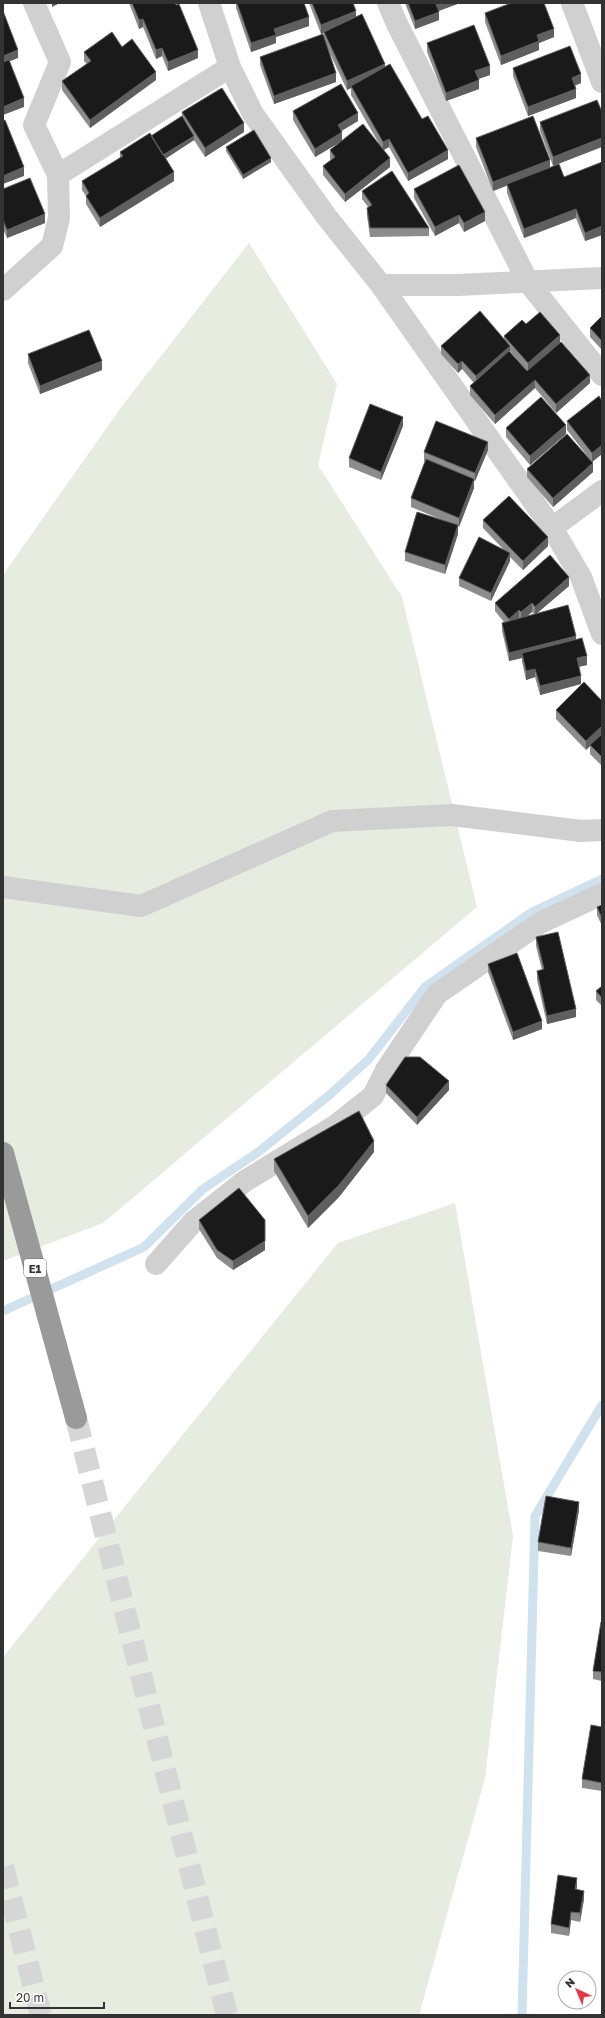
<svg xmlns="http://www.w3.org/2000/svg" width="605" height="2018" viewBox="0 0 605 2018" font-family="'Golos Text',sans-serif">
<rect width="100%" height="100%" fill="#fff"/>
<!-- green -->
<path fill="#e6ecdf" d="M249,243L337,384L318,465L402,597L477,907L103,1223L3,1261V575L122,406Z
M455,1203L513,1536L485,1778L421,2008L420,2015H3V1657L338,1243Z"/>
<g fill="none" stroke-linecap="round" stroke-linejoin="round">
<!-- stream -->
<path stroke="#cfe2ee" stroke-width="9" d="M3,1311L144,1247L203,1189L257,1153L327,1097L368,1060L425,987L532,912L602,879
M522,2015L535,1516L602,1405"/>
<!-- highway-tunnel -->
<path stroke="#d6d6d6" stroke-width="22" stroke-dasharray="22 11" stroke-linecap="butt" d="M76,1418L227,2015
M3,1867L41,2015"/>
<!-- minor -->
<path stroke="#d0d0d0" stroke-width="22" d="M209,3L230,67L253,114L326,216L381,285H457L602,278
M388,3L397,24L528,282L602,375
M572,3L602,82
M58,175L230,67
M381,285L552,528L581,577L602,634
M3,290L52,246L59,218L58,175L34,125L60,62L34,3
M552,528L602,491
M3,887L141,906L332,821L452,815L581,831L602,830
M156,1264L193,1222L245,1181L335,1126L373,1096L386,1070L437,994L540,923L602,894"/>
<!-- highway -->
<path stroke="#9a9a9a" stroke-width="22" d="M3,1153L76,1418"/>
</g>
<!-- wall -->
<path fill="#8c8c8c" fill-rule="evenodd" d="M129,3H175L198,58L168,71L162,56L156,59L143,27L139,29Z
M236,3H304L309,26L276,37V43L251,52L236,8Z
M309,3H353L356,17L385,67L422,119L448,159L408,181L389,147L384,150L390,167L345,202L323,175V166L331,160L330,159V150L342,141L315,157L293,120V111L358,121L341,131L342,141L381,147L351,95V88L347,90L327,47L336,82L274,104L260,65V57L324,38V33L321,34Z
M405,3H460L438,11L439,20L415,29Z
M485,13L554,37L539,43V50L501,65L485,22Z
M427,43L490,75L478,79L479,89L446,101L427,52Z
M122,47L156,80L90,128L62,90V81L87,64L84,61V52Z
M513,68L581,83L575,85L576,98L528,116L513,76Z
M182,112L244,132L205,157L194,140L165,159L174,181L100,227L86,204V196L82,190V181L120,158V152L151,136L182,116Z
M602,112L553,166L540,131V122Z
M476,138L550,168L564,177L602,162V235L585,241L576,218L524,238L507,193V185L493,191L476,147Z
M226,147L271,162L243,179L226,151Z
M3,189L45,223L7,238L3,229Z
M414,189L485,221L464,232L459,223L435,236L414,198Z
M362,191L429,228V236L370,237L367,216V208L368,207L362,199Z
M602,316V350L590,337V328Z
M526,324L560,342L590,383L556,413L535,388L495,424L470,395V386L474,383L462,369L458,373L441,354V346L504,339V336ZM510,351L527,371L510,352Z
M28,354L102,370L40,394L28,363Z
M602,401V454L592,462L567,430V421Z
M403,426L381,480L349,467V458Z
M506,428L566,434L530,465L506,437Z
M488,450L475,481H474V488L459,527L458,526V534L445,574L405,561V552L445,521L411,507V498L425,461H424V452Z
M527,469L593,472L553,507L527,477Z
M483,520L548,546L523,570L510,557V561L491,601L459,586V578L503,549L483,528Z
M569,586L537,613L576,639L587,665L579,667L581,684L540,695L535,677L526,680L522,662V658L509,661L502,631V623L504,622L495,611V603ZM532,612L534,614L527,616Z
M602,701V766L590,754V746L586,750L556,719V710Z
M602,905V926L597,915V907Z
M536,937L576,1017L547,1024L537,980V971L542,970L536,946Z
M488,964L542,1029L513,1040L488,972Z
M602,986V1006L596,1000V991Z
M386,1085L449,1090L417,1125L386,1093Z
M374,1152L339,1197L308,1228L274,1171V1159Z
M199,1220L265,1250L233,1270L217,1258L199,1229Z
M579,1510L571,1556L538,1551V1542Z
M602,1622V1681L593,1679V1671Z
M602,1727V1791L582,1788V1779Z
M577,1887L576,1890L584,1899L580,1922L571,1920L569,1936L551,1933V1924Z"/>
<!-- shaded-wall -->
<path fill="#5f5f5f" d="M52,3H60L52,7Z
M437,3H460L436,12V4Z
M356,11V20L321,34V25Z
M439,12V20L415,29V21Z
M309,17V26L276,37V43L251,52V43L274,29Z
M143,19V27L139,29V20Z
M554,29V37L539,43V50L501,65V56L537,35Z
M162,48V56L156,59V50Z
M18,50V58L3,64V56Z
M198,50V58L168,71V62Z
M385,64V72L351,86V88L347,90V81Z
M490,66V75L475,80V71Z
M156,72V80L90,128V120Z
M336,73V82L274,104V96Z
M581,74V83L572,87V78Z
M479,80V89L446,101V93Z
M576,89V98L528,116V107Z
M24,98V107L3,115V107Z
M358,113V121L338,133V125Z
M244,123V132L205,157V148Z
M342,132V141L315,157V149Z
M194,136V140L162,161V156Z
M602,138V147L553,166V157Z
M389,139V147L383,150V142Z
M448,150V159L408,181V173Z
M271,158V162L243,179V175Z
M390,158V167L345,202V194Z
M550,160V169L493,191V182Z
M24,167V176L3,184V176Z
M174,172V181L100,227V218Z
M576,209V218L524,238V229Z
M485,212V221L464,232V223Z
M45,214V223L7,238V230Z
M459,215V223L435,236V227Z
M602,226V235L585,241V233Z
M560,335V343L528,372V363Z
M510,346V354L476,385V376Z
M102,361V370L40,394V386Z
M462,361V369L458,373V364Z
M590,375V383L556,413V404Z
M535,380V388L495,424V415Z
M403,417V426L381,480V472Z
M566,425V434L530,465V456Z
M488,442V450L475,481V473Z
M602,445V454L592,462V453Z
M593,463V472L553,507V498Z
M474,479V488L459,527V518Z
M458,525V534L445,574V565Z
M548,537V546L523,570V561Z
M510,553V561L491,601V593Z
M569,577V586L535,615V607Z
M532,603V612L521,621V612Z
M519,610V618L509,627V619Z
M576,636V644L522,653V658L509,661V653Z
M587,656V665L577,667V658Z
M535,669V677L526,680V671Z
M581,676V684L540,695V686Z
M602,726V734L586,750V741Z
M576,1009V1017L547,1024V1016Z
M542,1021V1029L513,1040V1032Z
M449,1081V1090L417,1125V1117Z
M374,1141V1152L339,1197L308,1228V1216Z
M265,1241V1250L233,1270V1261Z
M579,1502V1510L571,1556V1548Z
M577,1878V1887L575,1898V1889Z
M584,1891V1899L580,1922V1913Z
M571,1912V1920L569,1936V1928Z"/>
<!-- building -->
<path fill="#1a1a1a" stroke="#5f5f5f" d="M132,3H175L176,5L179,4L198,50L168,62L162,48L156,50L143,19L139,20Z
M237,3H304L309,17L274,29L276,35L251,43Z
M312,3H353L356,11L321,25Z
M408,3H437L436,4L439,12L415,21Z
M511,3H544L554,29L537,35L539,41L501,56L485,13Z
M3,11L18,50L3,56Z
M362,14L385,64L347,81L324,32Z
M474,25L490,66L475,71L479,80L446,93L427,43Z
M112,32L122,47L132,39L156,72L90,120L62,81L91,61L84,52Z
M323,34L336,73L274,96L260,57Z
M570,46L581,74L572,78L576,89L528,107L513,68Z
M9,60L24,98L3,107V62Z
M390,64L422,119L428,116L448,150L408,173L389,139L383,142L351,86Z
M341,84L358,113L338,125L342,132L315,149L293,111Z
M222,88L244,123L205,148L182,112Z
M597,100L602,112V138L553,157L540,122Z
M182,116L194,136L163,155L151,136Z
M533,116L550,160L493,182L476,138Z
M5,120L24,167L3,176V121Z
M363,124L390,158L345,194L323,166L335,157L330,150Z
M254,130L271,158L243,175L226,147Z
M150,133L174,172L100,218L86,196L89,193L82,181L123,156L120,152Z
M602,162V226L585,233L576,209L524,229L507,184L559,164L564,177Z
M459,165L485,212L464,223L459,215L435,227L414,189Z
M392,171L429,228H370L367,208L372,205L362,191Z
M30,178L45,214L7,230L3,220V189Z
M480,311L510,346L476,376L462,361L458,364L441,346Z
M540,312L560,335L528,363L504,336L522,320L526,324Z
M602,316V341L590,328Z
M89,330L102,361L40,386L28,354Z
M561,342L590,375L556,404L535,380L495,415L470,386L509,351L527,371Z
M599,396L602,401V445L592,453L567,421Z
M541,397L566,425L530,456L506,428Z
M370,404L403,417L381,472L349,458Z
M436,421L488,442L475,473L424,452Z
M567,434L593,463L553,498L527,469Z
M426,459L474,479L459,518L411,498Z
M509,496L548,537L523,561L483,520Z
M417,512L458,525L445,565L405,552Z
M479,537L510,553L491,593L459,578Z
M550,555L569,577L535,607L532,603L521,612L519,610L509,619L495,603Z
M568,605L576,636L509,653L502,623Z
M582,638L587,656L577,658L581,676L540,686L535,669L526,671L522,653Z
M584,682L602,701V726L586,741L556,710Z
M602,734V757L590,745Z
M602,905V918L597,907Z
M558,932L576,1009L547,1016L537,971L544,969L536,937Z
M517,953L542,1021L513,1032L488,964Z
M602,986V998L596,991Z
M405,1057H420L449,1081L417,1117L386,1085Z
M359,1111L374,1141L339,1185L308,1216L274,1159Z
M239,1188L265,1220V1241L233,1261L217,1250L199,1220Z
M546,1496L579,1502L571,1548L538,1542Z
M601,1622H602V1672L593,1671Z
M591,1725L602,1727V1783L582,1779Z
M558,1875L577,1878L575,1889L584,1891L580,1913L571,1912L569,1928L551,1924Z"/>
<g text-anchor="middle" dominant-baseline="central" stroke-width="4" stroke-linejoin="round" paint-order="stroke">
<!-- shield labels -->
<rect fill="#fff" stroke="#707070" stroke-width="1" x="24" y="1259" width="22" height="18" rx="3"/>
<g font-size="11" font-weight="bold" fill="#333">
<text x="35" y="1268">E1</text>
</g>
</g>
<!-- border -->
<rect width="605" height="2018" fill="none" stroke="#333333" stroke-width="8"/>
<!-- north arrow -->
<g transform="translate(577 1990) rotate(316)"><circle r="19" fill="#ffffff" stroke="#adadad"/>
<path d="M0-3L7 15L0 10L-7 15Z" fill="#e63946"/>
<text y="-6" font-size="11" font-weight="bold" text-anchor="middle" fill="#333333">N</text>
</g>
<!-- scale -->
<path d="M10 2002v6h94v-6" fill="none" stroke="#333333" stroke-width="2"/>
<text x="16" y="2002" font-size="12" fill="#333333" stroke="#ffffff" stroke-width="3" paint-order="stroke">20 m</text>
</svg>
